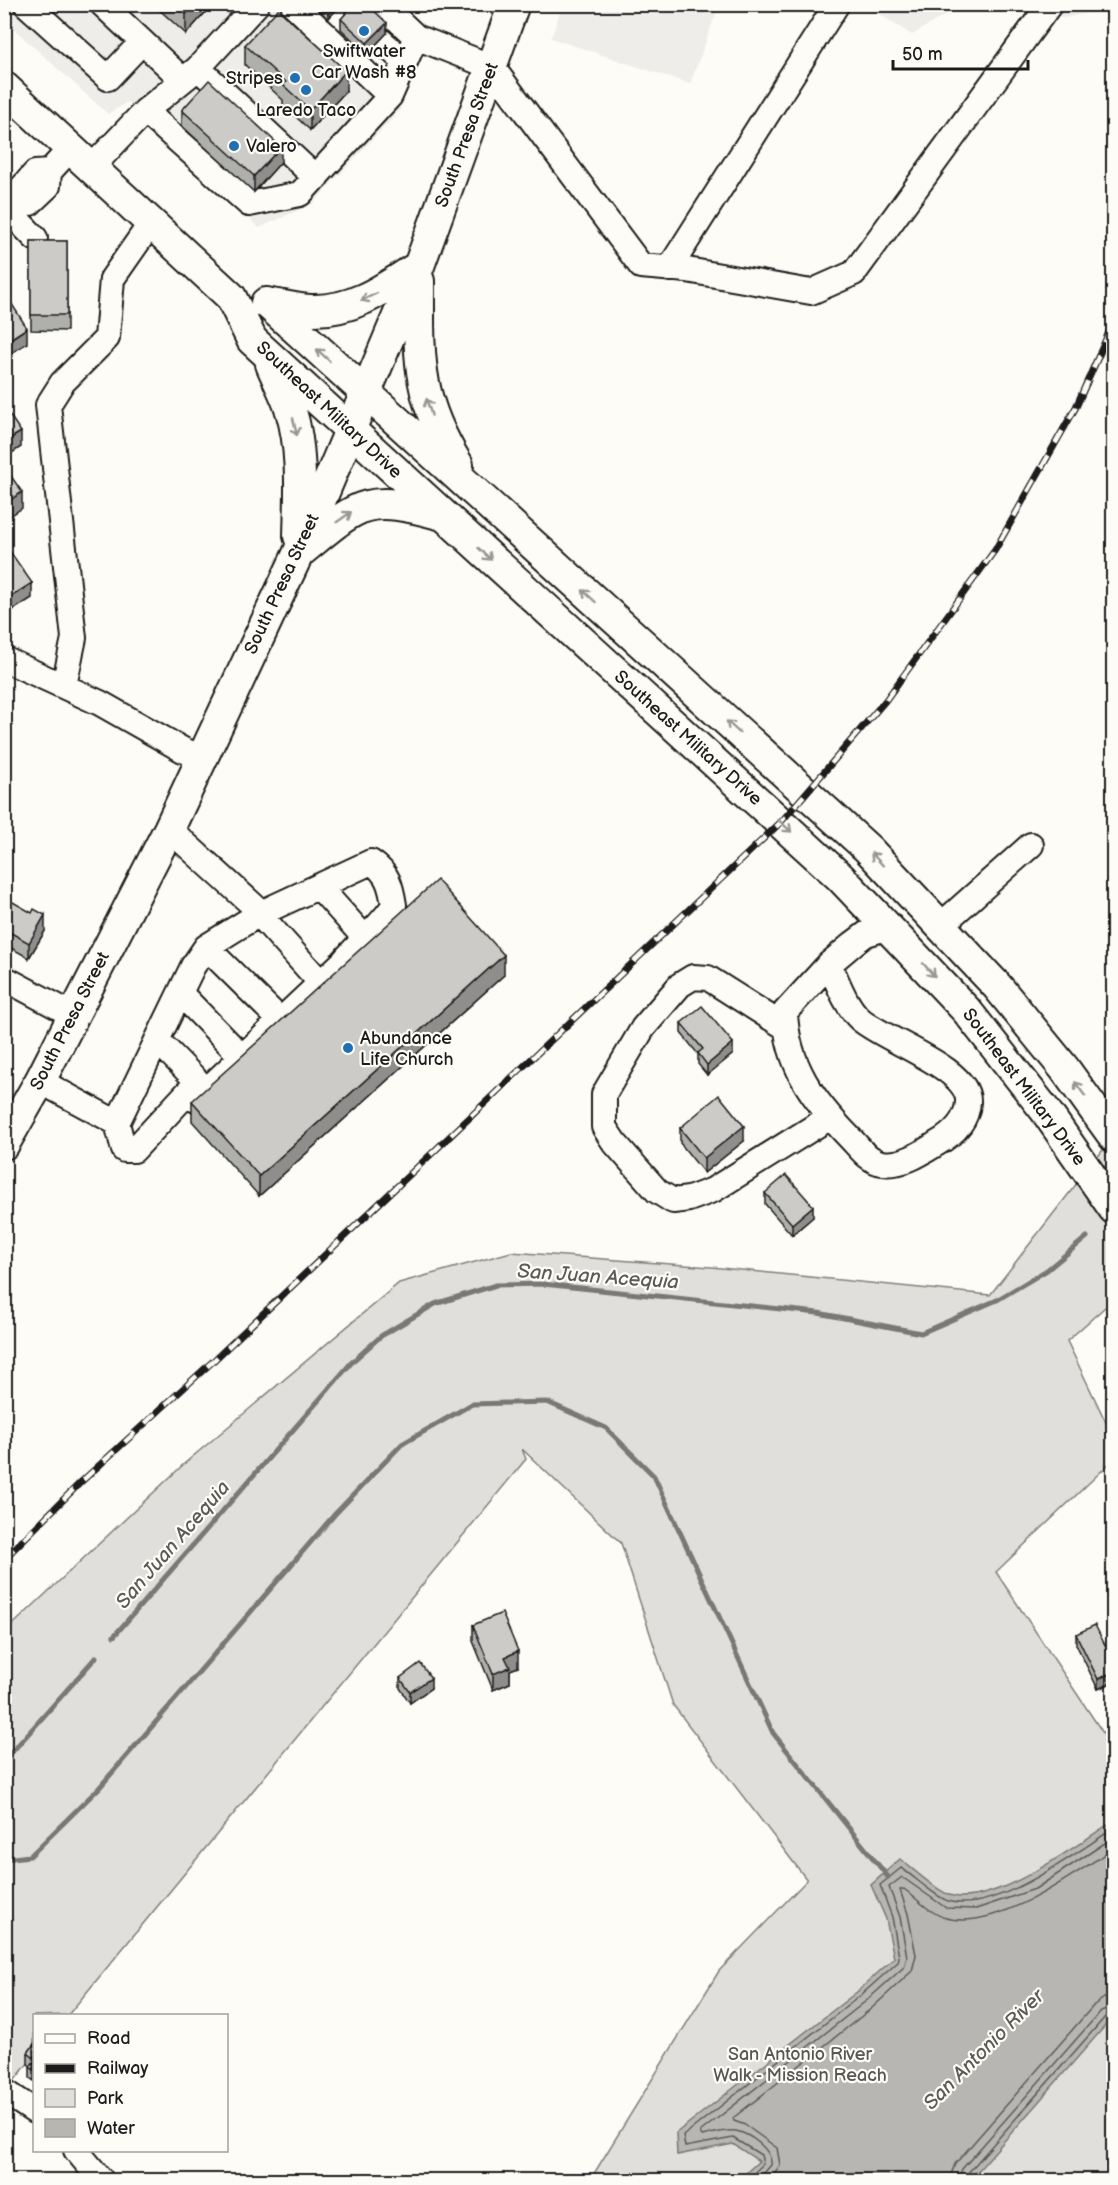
<svg xmlns="http://www.w3.org/2000/svg" width="1118" height="2185" viewBox="0 0 1118 2185" font-family="'Balsamiq Sans',sans-serif">
<rect width="100%" height="100%" fill="#fdfcf7"/>
<filter id="ink" filterUnits="userSpaceOnUse"><feTurbulence type="fractalNoise" baseFrequency=".0167" numOctaves="2"/><feDisplacementMap in="SourceGraphic" scale="12" xChannelSelector="R" yChannelSelector="G"/><feConvolveMatrix kernelMatrix="1 2 1 2 8 2 1 2 1" color-interpolation-filters="sRGB"/></filter>
<g filter="url(#ink)">
<!-- built -->
<path fill="#eeede9" d="M563,4H718L719,5L690,84L551,38Z
M1113,4L1114,8L1063,18L1039,5Z
M5,5H284L401,109L312,204L259,228L127,102L108,114L5,21Z
M865,5H962L912,35Z"/>
<!-- green -->
<path fill="#e0dfdb" stroke="#7e7e7c" stroke-width="1.5" d="M1113,1137V1300L1067,1341L1113,1437V1460L996,1572L1113,1748V2180H590L719,1971L807,1880L673,1705L621,1543L522,1449L526,1459L68,2015L34,2016V2056L5,2092V1632L185,1463L399,1283L511,1252L711,1267L990,1295Z"/>
<!-- water -->
<path fill="#b7b6b2" stroke="#797876" stroke-width="1.5" d="M1113,1821V2017L970,2180H738L759,2161L733,2144L677,2155L676,2133L858,1991L894,1958L886,1919L871,1885L900,1859C912,1868 940,1894 953,1896C997,1905 1077,1845 1113,1821Z"/>
<g fill="none" stroke-linecap="round" stroke-linejoin="round">
<!-- shore -->
<path stroke="#5a5a58" stroke-width="1.5" d="M747,2180L763,2164L761,2155L733,2138L685,2147L683,2136L861,1995L898,1962L899,1957L892,1917L880,1885L901,1868C914,1876 937,1899 951,1902C997,1912 1076,1853 1114,1828
M758,2180L771,2165C773,2150 750,2134 736,2131C726,2129 712,2134 702,2136L700,2132L866,2001L904,1967L907,1957L900,1917L889,1887L902,1877L946,1908L976,1909L1035,1889L1114,1837
M771,2180L780,2165L777,2148L745,2125L734,2121L733,2118L872,2008L912,1971L916,1955L908,1914L900,1890L904,1889C916,1898 931,1914 946,1918C997,1931 1073,1875 1114,1848
M949,2180L955,2164L1094,2005L1104,1998L1114,1997
M958,2180L962,2169L1101,2011L1114,2006
M966,2180L967,2174L1106,2016L1114,2014"/>
<!-- stream -->
<path stroke="#797876" stroke-width="5" d="M114,1636L352,1362L381,1336L435,1304L496,1285L543,1284L818,1313L921,1333L997,1300L1047,1270L1087,1237
M4,1761L96,1657
M4,1859L30,1856L99,1788L335,1514L402,1444L472,1404L547,1402L606,1428L654,1476L773,1733L888,1877"/>
<!-- minor casing -->
<g stroke="#1c1c1c" stroke-width="28">
<path id="minor" d="M26,4L108,78L142,42
M102,4L183,80
M293,4L390,96
M381,4L416,37
M380,40L405,62
M198,68L316,178
M145,111L249,204L300,194L390,96L416,37L492,67L641,266L687,270L811,292L854,273L1050,4
M92,167L145,111L198,68L257,4
M18,203L19,191L35,173L49,172
M4,206L9,211L18,203H30L48,186L49,172L71,148
M9,211L35,238
M669,269L837,4
M4,659L100,703L183,750L203,758
M64,686L74,638L48,405L62,383L107,338L112,279L151,223
M319,887L364,937
M940,926L1031,845
M206,947L280,1020
M829,964C838,982 845,1005 860,1019C885,1041 970,1068 968,1102C967,1122 952,1135 936,1144C920,1154 902,1166 882,1163C868,1161 859,1147 850,1138C814,1101 787,1066 785,1012L829,964L854,943L866,934L889,927
M4,978L73,1015
M180,993L242,1057
M785,1027L708,978L693,977L680,985L643,1028L604,1094V1127L614,1142L657,1191L673,1201L689,1199L713,1190L830,1117
M157,1040L206,1090
M40,1081L117,1123L193,966L206,947L259,914L255,907L169,829
M117,1123L124,1150H134L188,1092L196,1100L343,962C359,942 381,926 394,905C391,886 388,873 371,862L259,914L320,982
M4,2091L34,2111
M76,2150L101,2180"/>
</g>
<!-- major casing -->
<g stroke="#1c1c1c" stroke-width="34">
<path id="major" d="M4,87L231,297L252,340L840,877L967,1011L1045,1110L1114,1209
M419,281C419,358 416,397 458,465
M266,303C281,305 297,310 312,310C354,311 385,288 419,266
M267,303L868,849L997,986L1064,1068L1114,1137
M271,364C277,379 286,395 291,411C303,451 300,494 299,536
M300,552C358,505 363,493 439,514
M4,1144L40,1081L169,829L298,554L419,266L514,4"/>
</g>
<!-- minor -->
<use href="#minor" stroke="#fdfcf7" stroke-width="24"/>
<!-- major -->
<use href="#major" stroke="#fdfcf7" stroke-width="30"/>
<!-- rail casing -->
<g stroke="#1c1c1c" stroke-width="7">
<path id="rail" d="M4,1559L81,1482L211,1363L781,822L885,701L995,550L1076,407L1114,321"/>
</g>
<!-- rail -->
<use href="#rail" stroke="#fdfcf7" stroke-width="4.5" stroke-dasharray="14" stroke-linecap="butt"/>
</g>
<!-- wall -->
<path fill="#afafac" stroke="#1c1c1c" stroke-width="1.5" d="M153,4H213L186,34Z
M313,4H338V8L328,19Z
M345,9L387,33L367,54L341,29V19L345,15Z
M245,45L346,91L310,130L283,105V100L245,65Z
M182,110L281,162L254,192L182,126Z
M31,241H67V331L31,330Z
M4,897L45,931L29,958L4,944Z
M504,975L259,1196L192,1121V1101Z
M681,1023L733,1054L707,1075L698,1064V1054L681,1033Z
M680,1128L744,1141L704,1173L680,1143Z
M765,1193L813,1217L792,1235L765,1204Z
M473,1625L518,1667L510,1670V1683L493,1690L473,1641Z
M1076,1634L1105,1645L1113,1665V1682L1098,1689L1076,1644Z
M400,1678L431,1688L410,1703L400,1688Z
M34,2044V2081L30,2078V2067L31,2066L28,2064V2053Z"/>
<!-- shaded-wall -->
<path fill="#8f8e8c" stroke="#1c1c1c" stroke-width="1.5" d="M195,4H213L186,34V14Z
M337,4H338V8L328,19V14Z
M387,23V33L367,54V43Z
M346,71V91L310,130V110Z
M281,147V162L254,192V176Z
M27,328V343L4,358V343Z
M21,432V447L4,458V442Z
M22,492V508L4,520V504Z
M32,583V598L4,616V601Z
M45,915V931L29,958V943Z
M504,955V975L259,1196V1176Z
M733,1043V1054L707,1075V1065Z
M744,1126V1141L704,1173V1158Z
M813,1206V1217L792,1235V1224Z
M518,1651V1667L510,1670V1683L493,1690V1674L505,1657Z
M1113,1654V1665L1109,1656Z
M1113,1672V1682L1098,1689V1679Z
M431,1678V1688L410,1703V1692Z"/>
<!-- building -->
<path fill="#cccbc8" stroke="#1c1c1c" stroke-width="1.5" d="M176,4H195L186,14Z
M318,4H337L328,14Z
M349,4H367L387,23L367,43L341,19L347,12L345,9Z
M278,9L346,71L310,110L283,85L286,82L245,45Z
M209,80L281,147L254,176L182,110Z
M31,241H67V315H31Z
M8,298L27,328L4,343V300Z
M4,407L21,432L4,442Z
M4,466L22,492L4,504Z
M4,543L32,583L4,601Z
M437,880L504,955L259,1176L192,1101Z
M4,897L32,913L34,909L45,915L29,943L4,929Z
M702,1006L733,1043L707,1065L698,1053L703,1049L681,1023Z
M719,1095L744,1126L704,1158L680,1128Z
M786,1175L813,1206L792,1224L765,1193Z
M502,1613L518,1651L505,1657L510,1667L493,1674L473,1625Z
M1095,1625L1105,1645L1113,1640V1654L1109,1656L1113,1665V1672L1098,1679L1076,1634Z
M420,1663L431,1678L410,1692L400,1678Z
M34,2044V2058L28,2053Z
M34,2061V2070L30,2067Z
M424,2174L437,2177L436,2181H423Z
M392,2175L415,2181H391Z"/>
<!-- one-way arrows -->
<defs><path id="oneway-shaft" d="M-6 0H5M1.5-3L5.5 0L1.5 3" fill="none" stroke-width="1.6" stroke-linecap="round" stroke-linejoin="round" transform="scale(1.5)"/></defs>
<g stroke="#989794">
<use href="#oneway-shaft" transform="translate(369 297) rotate(154)"/>
<use href="#oneway-shaft" transform="translate(323 355) rotate(-137)"/>
<use href="#oneway-shaft" transform="translate(429 407) rotate(-107)"/>
<use href="#oneway-shaft" transform="translate(295 427) rotate(77)"/>
<use href="#oneway-shaft" transform="translate(344 517) rotate(-35)"/>
<use href="#oneway-shaft" transform="translate(485 554) rotate(42)"/>
<use href="#oneway-shaft" transform="translate(589 596) rotate(-138)"/>
<use href="#oneway-shaft" transform="translate(733 727) rotate(-138)"/>
<use href="#oneway-shaft" transform="translate(785 826) rotate(43)"/>
<use href="#oneway-shaft" transform="translate(877 859) rotate(-133)"/>
<use href="#oneway-shaft" transform="translate(929 970) rotate(48)"/>
<use href="#oneway-shaft" transform="translate(1080 1089) rotate(-126)"/>
</g>
</g>
<!-- markers -->
<g fill="#1f6fb2" stroke="#fdfcf7" stroke-width="2">
<circle cx="364" cy="31" r="6"/>
<circle cx="295" cy="78" r="6"/>
<circle cx="306" cy="90" r="6"/>
<circle cx="234" cy="146" r="6"/>
<circle cx="348" cy="1048" r="6"/>
</g>
<g text-anchor="middle" dominant-baseline="central" stroke-width="4.5" stroke-linejoin="round" paint-order="stroke">
<!-- poi labels -->
<g font-size="18" fill="#1c1c1c" stroke="#fdfcf7">
<text x="364" y="51">Swiftwater<tspan x="364" dy="21">Car Wash #8</tspan></text>
<text x="283" y="78" text-anchor="end">Stripes</text>
<text x="306" y="110">Laredo Taco</text>
<text x="246" y="146" text-anchor="start">Valero</text>
<text x="360" y="1038" text-anchor="start">Abundance<tspan x="360" dy="21">Life Church</tspan></text>
</g>
<!-- street labels -->
<g font-size="18" fill="#1c1c1c" stroke="#fdfcf7">
<text transform="translate(467 135) rotate(-70)">South Presa Street</text>
<text transform="translate(329 410) rotate(43)">Southeast Military Drive</text>
<text transform="translate(282 584) rotate(-65)">South Presa Street</text>
<text transform="translate(688 738) rotate(42)">Southeast Military Drive</text>
<text transform="translate(70 1021) rotate(-63)">South Presa Street</text>
<text transform="translate(1024 1087) rotate(53)">Southeast Military Drive</text>
</g>
<!-- park labels -->
<g font-size="18" fill="#575655" stroke="#fdfcf7">
<text x="800" y="2054">San Antonio River<tspan x="800" dy="21">Walk - Mission Reach</tspan></text>
</g>
<!-- water labels -->
<g font-size="20" font-style="italic" fill="#5a5a58" stroke="#fdfcf7">
<text transform="translate(598 1277) rotate(4)">San Juan Acequia</text>
<text transform="translate(173 1545) rotate(-49)">San Juan Acequia</text>
<text transform="translate(984 2050) rotate(-45)">San Antonio River</text>
</g>
</g>
<!-- margin -->
<rect width="1118" height="2185" fill="none" stroke="#fdfcf7" stroke-width="24"/>
<rect x="12" y="12" width="1094" height="2161" fill="none" stroke="#1c1c1c" stroke-width="2" filter="url(#ink)"/>
<!-- legend -->
<rect x="33" y="2014" width="195" height="138" fill="#fdfcf7" stroke="#a3a29f" stroke-width="1.5"/>
<rect x="45" y="2034" width="30" height="9" fill="#fdfcf7" stroke="#a3a29f" stroke-width="1.5"/>
<text x="87" y="2044" font-size="18" fill="#1c1c1c">Road</text>
<rect x="45" y="2064" width="30" height="9" fill="#1c1c1c" stroke="#a3a29f" stroke-width="1.5"/>
<text x="87" y="2074" font-size="18" fill="#1c1c1c">Railway</text>
<rect x="45" y="2089" width="30" height="18" fill="#e0dfdb" stroke="#a3a29f" stroke-width="1.5"/>
<text x="87" y="2104" font-size="18" fill="#1c1c1c">Park</text>
<rect x="45" y="2119" width="30" height="18" fill="#b7b6b2" stroke="#a3a29f" stroke-width="1.5"/>
<text x="87" y="2134" font-size="18" fill="#1c1c1c">Water</text>
<!-- scale -->
<path d="M893 60v9h135v-9" fill="none" stroke="#1c1c1c" stroke-width="3"/>
<text x="902" y="60" font-size="18" fill="#1c1c1c" stroke="#fdfcf7" stroke-width="4.5" paint-order="stroke">50 m</text>
</svg>
